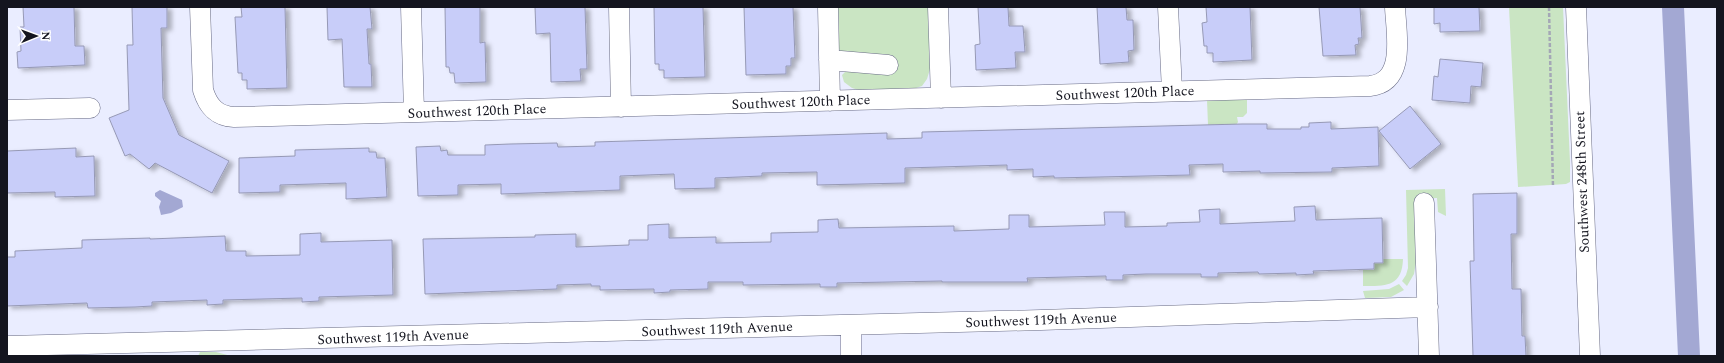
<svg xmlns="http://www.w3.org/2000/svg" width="1724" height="363" viewBox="0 0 1724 363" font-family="Spectral,serif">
<defs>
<filter id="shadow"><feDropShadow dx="4.5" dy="2.5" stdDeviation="2" flood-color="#0004"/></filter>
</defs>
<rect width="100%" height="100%" fill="#eaedff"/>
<!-- green -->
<path fill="#cae5c3" d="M838,7H929L930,69L927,79L922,86L916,88L862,91L852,88L844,82L842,75L848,69L839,49Z
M1509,7H1563L1570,162V182L1566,184L1518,187Z
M1247,98V113L1243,117H1237L1238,122L1236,125H1208L1207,100Z
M1445,189L1446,216L1438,212L1437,198L1414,199L1416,262L1414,274L1407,286L1402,281L1406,275L1408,268L1406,190Z
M1383,259H1403C1402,287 1386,286 1363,286V270H1374V263H1383Z
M1399,284L1404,290L1391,297L1365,298L1363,291L1389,289Z
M200,352H216L231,356H198Z"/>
<!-- water -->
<path fill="#a3a8d3" d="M1662,7H1684L1700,356H1678Z
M160,190L182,200L183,207L171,213L161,215L159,207L161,201L155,196V193Z"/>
<!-- building -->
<path fill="#c8cdf9" stroke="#9699b5" filter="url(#shadow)" d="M23,7H74L75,46H84L85,65L18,68L17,52L21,51L20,27H24Z
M132,7H167V28H161L163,98L179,135L229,161L212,193L155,163L149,169L130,154L125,156L109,118L129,110L127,45H133Z
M241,7H285L287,88L247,89V80H242V73H238L235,17H242Z
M327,7H370L372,29H367L369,64H371L372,87H344L342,39L328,40Z
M445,7H480V43L485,42L486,82L455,83L454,73H450L449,67H446Z
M535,7H585L587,69H580L581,81L551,82L550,33L536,34Z
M654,7H703L705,77L664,78V70H659V64H655Z
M744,7H793L795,58H791V66H786V74L746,75Z
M978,7H1008L1009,26H1023L1025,52H1015L1016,68L976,70L975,45L980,44Z
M1097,7H1126L1127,20H1133L1134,50L1128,51L1129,62L1100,64Z
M1206,7H1250L1252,60L1213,62V53H1207V46H1204L1202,23L1207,22Z
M1319,7H1360L1362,38H1358L1359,44L1355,45L1356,55L1323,56Z
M1434,7H1479L1480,31L1440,32V23L1434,24Z
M1440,59L1483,63L1481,87L1471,86L1470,103L1432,100L1434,76L1438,77Z
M1410,106L1441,144L1410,169L1379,131Z
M1331,122V129L1378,127L1379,166L1332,168V172L1260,173V171L1223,172V164L1189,165L1190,175L1054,178V176L1033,177V169L1007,170V165L905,168V183L817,185V172L762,173V176L715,178V188L675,189L674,174L620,176V190L501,194V184L458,185V195L418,196L416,147L440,146L441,151L447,150L448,155H485V145L510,144L557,143L558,147L595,146V142L887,133V139L922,138V132L1242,124H1267V129H1301V127H1309V123Z
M76,148V157L94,156L95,196L55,197V192L7,193V151Z
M369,148V152H376L377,158H385L387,197L346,199V183L280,185V192L239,193V158L295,156V150Z
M1517,193V234H1511L1512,289H1521L1522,336H1525L1526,356H1473L1470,261H1474L1473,194Z
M1315,206L1316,220L1382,218L1383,263H1374V269L1313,271L1314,274L1296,275V273L1259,274L1258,272L1218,273V277H1201V274H1146L1123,275V280H1106V276L1027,278L1028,282H942V281L837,283V287H820V284L743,285V282H708V289L670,290V292L654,293V289L600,290V286H591V284L557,285V289L425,294L423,239L535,237V235L576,234V247L629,245V240H648V225L669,224V238L716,237V243L771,242V233L818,232V220L838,219L839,228L954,226V231L1009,229V215H1029V227L1105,225L1104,212H1125V227L1167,226V223L1200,222L1199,210L1220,209V224L1295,221L1294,207Z
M321,233V242L392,240L393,295L319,297V301L302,302V298L223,300V304L207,305V300L152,302V306L135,307L88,308L87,303L7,306V257H15V251L82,248V240L150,238V239L225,236L226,251H246V256L300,255V234Z"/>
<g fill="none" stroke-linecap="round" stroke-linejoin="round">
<!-- minor casing -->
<g stroke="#686b85" stroke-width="21">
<path id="minor" d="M200,7L203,90C208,106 216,116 234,117L1370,86C1407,82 1396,33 1395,7
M411,7L414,112
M619,7L621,107
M828,7L830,101
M938,7L941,98
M1168,7L1172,91
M1576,7L1590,356
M829,60L888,65
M7,110L90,108
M1424,203L1429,356
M851,325V356
M7,346L1041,320L1428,307"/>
</g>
<!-- path -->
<path stroke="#a4a7b6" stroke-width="2.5" stroke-dasharray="4 2" stroke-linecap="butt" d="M1549,7L1553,187"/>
<!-- minor -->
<use href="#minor" stroke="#fff" stroke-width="20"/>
</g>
<g text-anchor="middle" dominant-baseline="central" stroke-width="3.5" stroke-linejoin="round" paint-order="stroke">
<!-- street labels -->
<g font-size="14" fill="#14151f" stroke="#fff">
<text transform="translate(1125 93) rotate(-2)">Southwest 120th Place</text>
<text transform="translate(801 102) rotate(-2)">Southwest 120th Place</text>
<text transform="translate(477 111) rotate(-2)">Southwest 120th Place</text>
<text transform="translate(1582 182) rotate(-92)">Southwest 248th Street</text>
<text transform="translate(1041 320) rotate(-2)">Southwest 119th Avenue</text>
<text transform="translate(717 329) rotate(-2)">Southwest 119th Avenue</text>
<text transform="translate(393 337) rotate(-2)">Southwest 119th Avenue</text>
</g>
</g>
<!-- border -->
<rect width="1724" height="363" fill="none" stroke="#14151f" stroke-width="16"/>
<!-- north arrow -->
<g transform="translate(36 36) rotate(89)" stroke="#ffffff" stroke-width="3" paint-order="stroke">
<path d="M0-3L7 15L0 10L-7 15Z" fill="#14151f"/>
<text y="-6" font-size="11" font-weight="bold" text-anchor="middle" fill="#14151f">N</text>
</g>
</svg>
